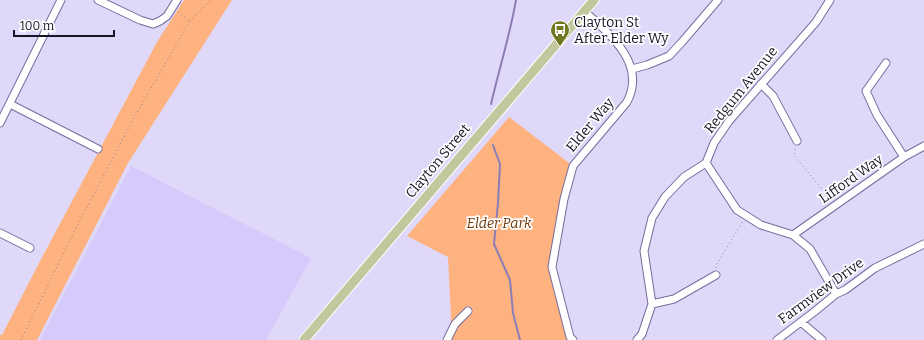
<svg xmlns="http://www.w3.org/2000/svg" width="924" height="340" viewBox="0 0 924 340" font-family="Bitter,serif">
<rect width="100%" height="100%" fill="#dfd8f9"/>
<!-- built -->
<path fill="#d5cafb" d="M131,166L311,258L266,340H40Z"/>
<!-- green -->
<path fill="#feb27f" d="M184,0H232L128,163L37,340H0V335H2L39,263L157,42Z
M509,117L573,166L552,267L573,340H450L451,317L448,257L407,236Z"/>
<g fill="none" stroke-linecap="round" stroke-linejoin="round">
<!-- stream -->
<path stroke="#8b7eb6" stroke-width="2" d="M491,104C499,69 510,35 516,0
M493,145L500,164L498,203L494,244L510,280L513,313L520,340"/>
<!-- minor casing -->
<g stroke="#776c9d" stroke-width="9">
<path id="minor" d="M98,0L140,20L153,24L160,21L167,16L177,0
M830,0L816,22L729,121L714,143L706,163L737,210L761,225L793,235L810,249L836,294
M886,63L866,91L877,115L904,157
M632,69L647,65L669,56L682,42L718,0
M761,84L773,96L797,141
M10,104L98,149
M0,123L61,0
M0,233L30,248
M793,235L904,157L924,146
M652,304L674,299L716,275
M801,322L822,340
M447,340L455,324L468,311
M573,340L570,337L552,267L564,199L573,166L627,102C647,64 610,34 584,11
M637,340L642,334L652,304L644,251L652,218L665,197L684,177L706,163
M777,340L814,312L836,294L845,290L875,268L924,244"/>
</g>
<!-- major casing -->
<g stroke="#fff" stroke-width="11">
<path id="major" d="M304,340L594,0"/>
</g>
<!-- path -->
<path stroke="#89839e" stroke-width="1" stroke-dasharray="1 3" stroke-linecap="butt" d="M178,12L189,21
M795,149L794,155L830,199
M716,268L717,264L743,221
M21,340L77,226L135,116L190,21L211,0"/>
<!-- minor -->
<use href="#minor" stroke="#fff" stroke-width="7"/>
<!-- major -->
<use href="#major" stroke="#c2c79d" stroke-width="9"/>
</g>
<!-- icons -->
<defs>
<g id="bus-pin" transform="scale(1)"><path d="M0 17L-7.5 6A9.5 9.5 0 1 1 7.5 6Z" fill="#6f7721" stroke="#fefefe"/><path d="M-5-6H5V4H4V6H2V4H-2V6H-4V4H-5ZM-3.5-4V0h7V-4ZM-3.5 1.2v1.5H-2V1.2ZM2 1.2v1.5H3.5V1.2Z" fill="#fff"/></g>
</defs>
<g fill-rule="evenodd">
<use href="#bus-pin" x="560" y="30"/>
</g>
<g text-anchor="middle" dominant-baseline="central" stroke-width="3.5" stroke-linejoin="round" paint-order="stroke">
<!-- poi labels -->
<g font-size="14" fill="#181427" stroke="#fefefe" text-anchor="start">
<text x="574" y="22">Clayton St<tspan x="574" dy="16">After Elder Wy</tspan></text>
</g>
<!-- street labels -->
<g font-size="14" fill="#181427" stroke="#fefefe">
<text transform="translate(741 90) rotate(-51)">Redgum Avenue</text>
<text transform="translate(590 125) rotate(-50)">Elder Way</text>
<text transform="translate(438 161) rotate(-50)">Clayton Street</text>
<text transform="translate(851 179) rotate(-35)">Lifford Way</text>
<text transform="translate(821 291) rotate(-36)">Farmview Drive</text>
</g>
<!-- park labels -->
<g font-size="14" font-style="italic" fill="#70390a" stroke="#fefefe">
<text x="499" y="223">Elder Park</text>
</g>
</g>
<!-- scale -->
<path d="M14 30v6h100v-6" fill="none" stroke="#181427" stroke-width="2"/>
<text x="20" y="30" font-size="12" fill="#181427" stroke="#fefefe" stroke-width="3" paint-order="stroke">100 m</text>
</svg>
